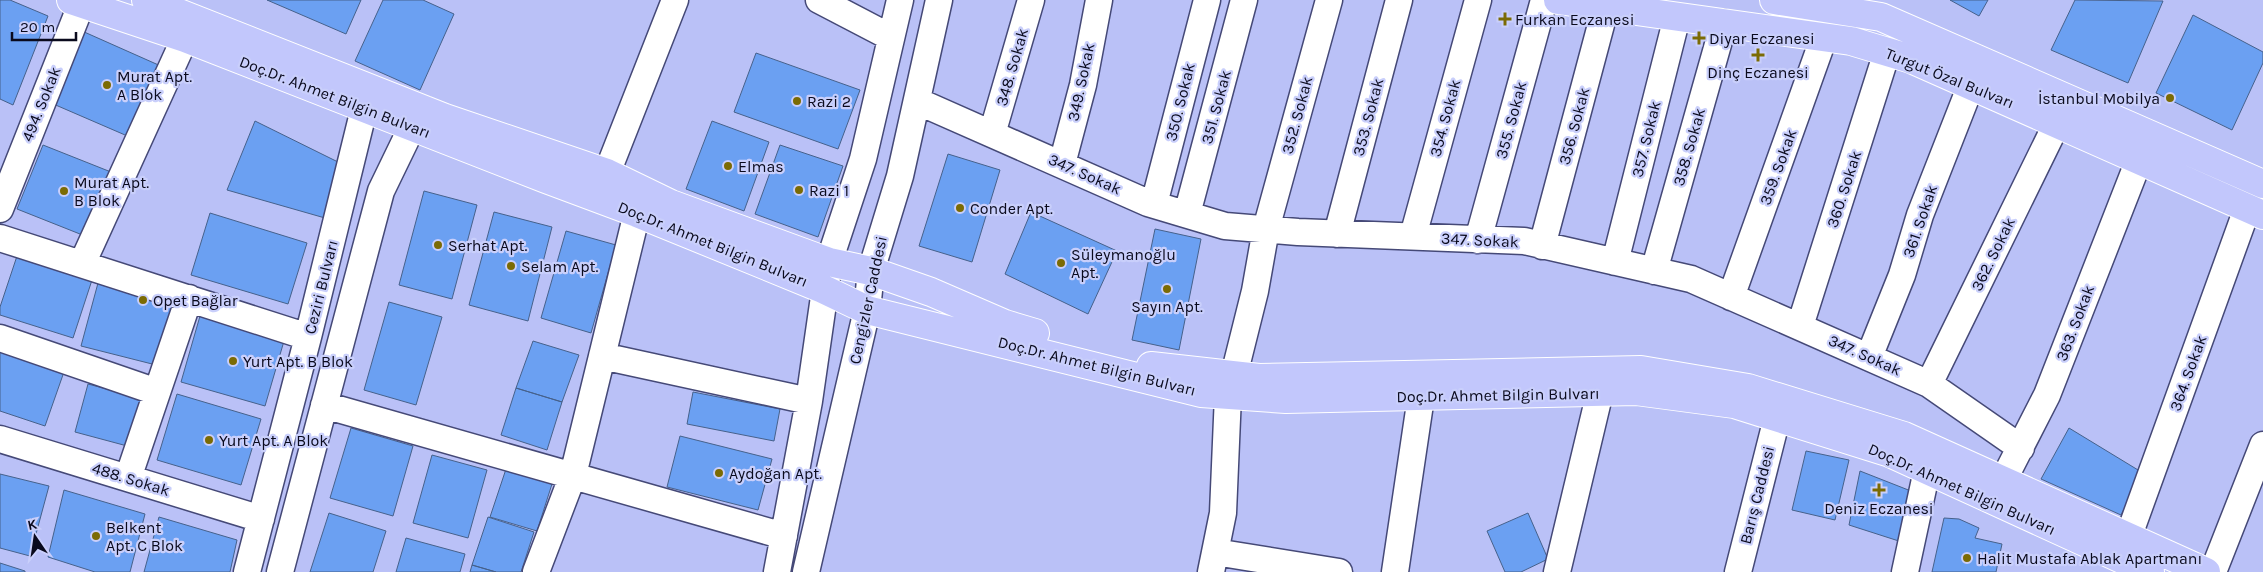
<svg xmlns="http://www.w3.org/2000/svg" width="2263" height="572" viewBox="0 0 2263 572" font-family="Karla,sans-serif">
<rect width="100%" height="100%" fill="#bac1f7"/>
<!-- building -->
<path fill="#6ba0f2" stroke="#46618b" d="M0,0H10L48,16L13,105L0,99Z
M267,0H361L346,34Z
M383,0H423L454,14L420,90L355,61Z
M1950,0H1988L1979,16Z
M2075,0L2163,1L2128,83L2051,50Z
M2193,15L2263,52V63L2232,130L2156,93Z
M82,31L163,67L132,138L51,103Z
M756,53L860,90L838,149L734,112Z
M255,121L338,162L325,218L227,190Z
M712,121L769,142L744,211L686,189Z
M43,145L111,172L85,236L17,209Z
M780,145L843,166L818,237L755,214Z
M948,154L1000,170L972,262L919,246Z
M424,191L477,205L452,299L399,285Z
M494,212L552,227L528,321L469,305Z
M1031,212L1117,251L1088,314L1005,274Z
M210,213L307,243L288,304L191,275Z
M1155,229L1201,239L1179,350L1132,340Z
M566,231L616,245L591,333L541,318Z
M17,256L92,280L73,338L0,315V307Z
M98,283L177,304L160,366L81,346Z
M389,302L442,317L416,405L364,390Z
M200,316L284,341L265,406L181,382Z
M533,341L579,355L562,402L516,388Z
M0,347L65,369L45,426L0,411Z
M88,384L144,399L131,447L75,432Z
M516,388L562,402L547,450L501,435Z
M693,392L780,409L774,441L687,424Z
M177,394L261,419L241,485L157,460Z
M351,428L413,446L393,516L330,498Z
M2069,428L2143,473L2121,515L2041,479Z
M680,436L772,459L758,510L667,487Z
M1806,451L1849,460L1835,520L1792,510Z
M432,455L487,470L468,538L413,523Z
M506,469L552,484L537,531L490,517Z
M1860,471L1916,493L1905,543L1849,525Z
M0,474L49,486L30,556L0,548Z
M64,490L145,514L130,572H95L48,557Z
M329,513L386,531L373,572H310Z
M1528,513L1548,559L1521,572H1505L1487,531Z
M159,517L237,540L230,572H144Z
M488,517L534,532L521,572H496L472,565Z
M1944,518L1959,519L1979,528L1975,538L2002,544L1996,572H1932Z
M406,538L465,554L460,572H396Z
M0,563L25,571V572H0Z
M472,565L496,572H470Z"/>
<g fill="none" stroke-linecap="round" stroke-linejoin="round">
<!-- minor casing -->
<g stroke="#454977" stroke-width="29">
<path id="minor" d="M819,0L890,37
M917,101L1148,203L1225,226L1298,232L1524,241L1691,279L1929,384L2021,448
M992,134L1031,0
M1062,164L1083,85L1099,0
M607,173L675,0
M1154,204L1207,0
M0,209L83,0
M1187,214L1244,0
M1337,234L1399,0
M1413,236L1478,0
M0,238L308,337
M1478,240L1544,0
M1542,246L1606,6
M1615,262L1677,17
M82,264L185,38
M1654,271L1724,23
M1731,297L1824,37
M1800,326L1887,52
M0,338L157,392
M602,356L809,401
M1869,357L1902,275L1920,215L1971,85
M1234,375L1255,291L1266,229L1329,0
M1929,384L2057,123
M324,405L784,536
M0,439L261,519
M128,478L189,298
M2003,481L2047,395L2139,160
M2128,538L2247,209
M1215,552L1339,572
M247,572L308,337L364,109L375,91
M280,572L381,191L412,127L425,110
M536,572L573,475L637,213
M777,572L809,401L829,262L863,159L900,0
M806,572L867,310L871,271L900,176L939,0
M1211,572L1223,513L1228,395
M1395,572L1421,397
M1557,572L1600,392
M1738,572L1777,418
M1905,572L1927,470
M2213,572L2263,445"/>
</g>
<!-- major casing -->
<g stroke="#fff" stroke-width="30">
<path id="major" d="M71,0L185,38L546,179L637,213L823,289L867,310L1201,393L1286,399L1636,391L1734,404L1890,453L2150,572
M146,0L445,118L607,173L671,204L829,262L871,271L931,292L1005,324L1035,333
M1558,0L1851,41L1911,59L2263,215
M1774,0L1881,17L2263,184
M1151,366L1259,378L1641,370L1748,388L1904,436L2206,572"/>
</g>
<!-- minor -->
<use href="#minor" stroke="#fff" stroke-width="26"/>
<!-- major -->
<use href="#major" stroke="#c2c7fc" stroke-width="28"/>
</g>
<!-- markers -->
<g fill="#7b6b04" stroke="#c9cffb" stroke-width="2">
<path d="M1502.5 11.5h5v5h5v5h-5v5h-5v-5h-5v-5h5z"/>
<path d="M1696.5 30.5h5v5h5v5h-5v5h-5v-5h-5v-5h5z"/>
<path d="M1755.5 47.5h5v5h5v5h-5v5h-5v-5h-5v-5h5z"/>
<circle cx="107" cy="85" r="5"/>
<circle cx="2170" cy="98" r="5"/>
<circle cx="797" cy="101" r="5"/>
<circle cx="728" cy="166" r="5"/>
<circle cx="799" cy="190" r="5"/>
<circle cx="64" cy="191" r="5"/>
<circle cx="960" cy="208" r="5"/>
<circle cx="438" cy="245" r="5"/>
<circle cx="1061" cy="263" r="5"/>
<circle cx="511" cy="266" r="5"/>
<circle cx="1167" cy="289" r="5"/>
<circle cx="143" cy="300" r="5"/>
<circle cx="233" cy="361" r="5"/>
<circle cx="209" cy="440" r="5"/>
<circle cx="719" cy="473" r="5"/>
<path d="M1876.5 482.5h5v5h5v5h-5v5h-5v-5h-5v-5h5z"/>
<circle cx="96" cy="536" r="5"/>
<circle cx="1967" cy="558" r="5"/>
</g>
<g text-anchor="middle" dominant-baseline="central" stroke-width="4.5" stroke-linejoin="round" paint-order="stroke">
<!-- poi labels -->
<g font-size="16" fill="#0a0a1d" stroke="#c9cffb" text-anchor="start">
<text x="1515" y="19">Furkan Eczanesi</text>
<text x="1709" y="38">Diyar Eczanesi</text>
<text x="1758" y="72" text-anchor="middle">Dinç Eczanesi</text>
<text x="117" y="76">Murat Apt.<tspan x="117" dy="18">A Blok</tspan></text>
<text x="2160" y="98" text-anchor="end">İstanbul Mobilya</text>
<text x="807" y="101">Razi 2</text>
<text x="738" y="166">Elmas</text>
<text x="74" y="182">Murat Apt.<tspan x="74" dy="18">B Blok</tspan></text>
<text x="809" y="190">Razi 1</text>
<text x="970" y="208">Conder Apt.</text>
<text x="448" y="245">Serhat Apt.</text>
<text x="1071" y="254">Süleymanoğlu<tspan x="1071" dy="18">Apt.</tspan></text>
<text x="521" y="266">Selam Apt.</text>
<text x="153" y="300">Opet Bağlar</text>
<text x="1167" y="306" text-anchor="middle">Sayın Apt.</text>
<text x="243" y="361">Yurt Apt. B Blok</text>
<text x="219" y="440">Yurt Apt. A Blok</text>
<text x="729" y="473">Aydoğan Apt.</text>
<text x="1879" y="508" text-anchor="middle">Deniz Eczanesi</text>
<text x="106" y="527">Belkent<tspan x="106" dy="18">Apt. C Blok</tspan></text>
<text x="1977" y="558">Halit Mustafa Ablak Apartmanı</text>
</g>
<!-- street labels -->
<g font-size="16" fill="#0a0a1d" stroke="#c9cffb">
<text transform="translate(1012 67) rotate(-74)">348. Sokak</text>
<text transform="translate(1950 78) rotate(22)">Turgut Özal Bulvarı</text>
<text transform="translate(1081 82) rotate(-78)">349. Sokak</text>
<text transform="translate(335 97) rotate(21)">Doç.Dr. Ahmet Bilgin Bulvarı</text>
<text transform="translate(1180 102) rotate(-76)">350. Sokak</text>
<text transform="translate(41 104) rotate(-68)">494. Sokak</text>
<text transform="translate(1216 107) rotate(-75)">351. Sokak</text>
<text transform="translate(1297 115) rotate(-75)">352. Sokak</text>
<text transform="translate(1368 117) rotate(-75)">353. Sokak</text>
<text transform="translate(1445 118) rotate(-75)">354. Sokak</text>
<text transform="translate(1511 120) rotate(-75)">355. Sokak</text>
<text transform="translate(1574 126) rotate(-75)">356. Sokak</text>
<text transform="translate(1646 139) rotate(-76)">357. Sokak</text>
<text transform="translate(1689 147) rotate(-74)">358. Sokak</text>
<text transform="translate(1778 167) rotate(-70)">359. Sokak</text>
<text transform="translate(1085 174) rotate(24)">347. Sokak</text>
<text transform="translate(1844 189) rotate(-72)">360. Sokak</text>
<text transform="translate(1920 221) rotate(-71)">361. Sokak</text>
<text transform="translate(1480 240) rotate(3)">347. Sokak</text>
<text transform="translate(713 244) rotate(22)">Doç.Dr. Ahmet Bilgin Bulvarı</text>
<text transform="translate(1993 254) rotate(-64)">362. Sokak</text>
<text transform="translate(321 287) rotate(-76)">Ceziri Bulvarı</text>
<text transform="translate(868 300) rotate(-78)">Cengizler Caddesi</text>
<text transform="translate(2075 323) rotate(-69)">363. Sokak</text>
<text transform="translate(1865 355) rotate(24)">347. Sokak</text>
<text transform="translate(1097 366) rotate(14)">Doç.Dr. Ahmet Bilgin Bulvarı</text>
<text transform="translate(2188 373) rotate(-70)">364. Sokak</text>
<text transform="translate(1498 395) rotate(-1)">Doç.Dr. Ahmet Bilgin Bulvarı</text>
<text transform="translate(131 479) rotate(17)">488. Sokak</text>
<text transform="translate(1962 489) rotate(24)">Doç.Dr. Ahmet Bilgin Bulvarı</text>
<text transform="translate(1757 495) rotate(-76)">Barış Caddesi</text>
</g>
</g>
<!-- north arrow -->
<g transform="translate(35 537) rotate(347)" stroke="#c9cffb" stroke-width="4" paint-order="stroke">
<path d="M0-4L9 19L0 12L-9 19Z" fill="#0a0a1d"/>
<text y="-8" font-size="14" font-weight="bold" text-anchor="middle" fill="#0a0a1d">K</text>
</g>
<!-- scale -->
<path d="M12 32v8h64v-8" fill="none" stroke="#0a0a1d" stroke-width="2.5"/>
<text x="20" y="32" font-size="15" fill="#0a0a1d" stroke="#c9cffb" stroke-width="4" paint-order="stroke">20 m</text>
</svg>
